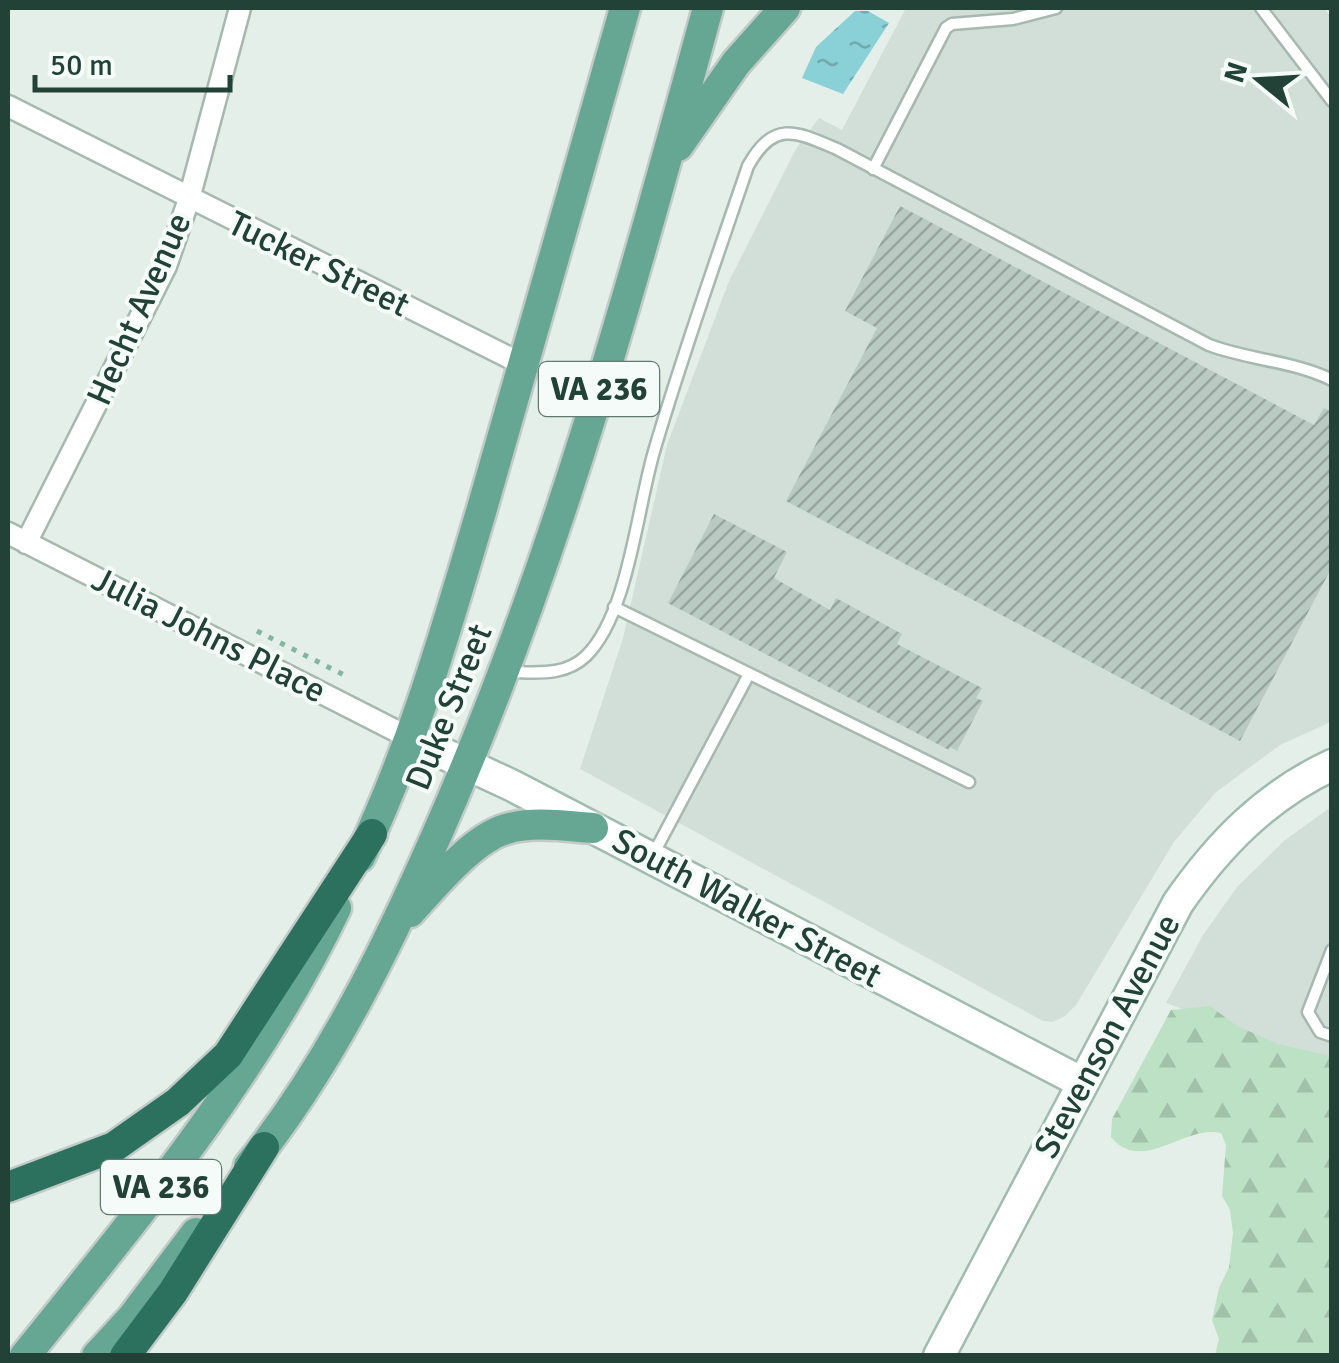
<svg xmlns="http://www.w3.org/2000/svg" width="1339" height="1363" viewBox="0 0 1339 1363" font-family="Signika,sans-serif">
<defs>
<pattern id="forest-firs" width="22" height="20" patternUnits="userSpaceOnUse" patternTransform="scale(2.5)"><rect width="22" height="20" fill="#bce1c4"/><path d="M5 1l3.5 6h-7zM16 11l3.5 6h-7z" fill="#a1c2a9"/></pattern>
<pattern id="water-ripples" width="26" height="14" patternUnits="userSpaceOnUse" patternTransform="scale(2.5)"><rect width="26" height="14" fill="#89d0d7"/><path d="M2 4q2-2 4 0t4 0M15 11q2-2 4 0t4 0" fill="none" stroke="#70aaaf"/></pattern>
<pattern id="building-hatch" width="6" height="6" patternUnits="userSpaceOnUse" patternTransform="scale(2.5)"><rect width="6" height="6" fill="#b9cac2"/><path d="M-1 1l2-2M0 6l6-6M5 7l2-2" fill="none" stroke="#96a69f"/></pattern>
</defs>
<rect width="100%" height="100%" fill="#e4efe9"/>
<!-- built -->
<path fill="#d2dfd8" d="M906,8H1324L1332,18L1331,722L1280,745L1215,793L1174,842L1076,1005L1065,1016L1053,1022L1043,1021L580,769L623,638L667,445L729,281L796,149L819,118L842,130Z
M1331,807V1064L1166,1003L1203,935L1237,887L1285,840Z"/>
<!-- forest -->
<path fill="url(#forest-firs)" d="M1210,1006L1237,1026L1278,1044L1331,1056V1355H1215L1219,1339L1212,1320L1219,1288L1229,1267L1233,1233L1230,1210L1222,1196L1226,1145L1221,1133C1185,1124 1142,1175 1111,1137L1112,1119L1171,1010Z"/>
<!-- water -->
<path fill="url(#water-ripples)" d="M855,11H868L889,23L843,94L802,78L816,47Z"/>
<!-- building -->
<path fill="url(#building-hatch)" d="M900,206L1314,425L1324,408L1332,412V567L1240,741L786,501L877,328L845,311Z
M714,514L787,552L774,578L830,610L836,598L902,634L897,644L982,688L976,698L983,701L957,751L950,747L949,750L668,603Z"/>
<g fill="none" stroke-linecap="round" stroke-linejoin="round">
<!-- lane casing -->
<g stroke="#a6b8b0" stroke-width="15">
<path id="lane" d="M1261,8L1332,101
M873,169L946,28L952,24L1013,19L1056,8
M614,607L969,782
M507,672C536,672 564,677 586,656C629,614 637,506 655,448C683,353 716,260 748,166C774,120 795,131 837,149L1209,345C1249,360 1294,361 1332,380
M654,853L749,674
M1332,950L1308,1012L1320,1032L1332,1036"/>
</g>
<!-- street casing -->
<g stroke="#a6b8b0" stroke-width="25">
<path id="street" d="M8,106L524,365
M8,533L410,738
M26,543L166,266L189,199L240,8"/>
</g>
<!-- secondary casing -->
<g stroke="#a2bbb1" stroke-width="35">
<path id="secondary" d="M410,738L513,786L1081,1082
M939,1356L1178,903C1219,844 1266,796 1332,765"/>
</g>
<!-- primary casing -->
<g stroke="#c1cac7" stroke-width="35">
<path id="primary" d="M678,146L736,63L785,8
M360,857C413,747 446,629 481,512C530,345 577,176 625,8
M410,912C434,886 472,839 506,829C533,821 565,826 593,828
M249,1166C329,1066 387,948 438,832C555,567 632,286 708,8
M25,1356C139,1214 257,1073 336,908
M97,1356L132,1318L196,1233"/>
</g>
<!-- highway casing -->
<g stroke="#c1cac7" stroke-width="35">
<path id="highway" d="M8,1187L114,1147L178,1102L228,1055L372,834
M125,1356L173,1292L264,1147"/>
</g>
<!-- path -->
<path stroke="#82b5a2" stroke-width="5" stroke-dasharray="5 8" stroke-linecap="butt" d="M257,631L344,675"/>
<!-- lane -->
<use href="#lane" stroke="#fff" stroke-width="10"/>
<!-- street -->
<use href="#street" stroke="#fff" stroke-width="20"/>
<!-- secondary -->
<use href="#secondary" stroke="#fff" stroke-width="30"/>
<!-- primary -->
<use href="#primary" stroke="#66a793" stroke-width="30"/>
<!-- highway -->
<use href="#highway" stroke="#2b715e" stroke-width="30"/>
</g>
<g text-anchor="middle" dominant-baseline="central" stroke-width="8" stroke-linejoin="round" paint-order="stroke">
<!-- shield labels -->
<g fill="#f5fbf8" stroke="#617a72" stroke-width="2.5">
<rect x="539" y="362" width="120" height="54" rx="8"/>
<rect x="101" y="1160" width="120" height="54" rx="8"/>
</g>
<g font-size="32" font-weight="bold" fill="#224238">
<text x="599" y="389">VA 236</text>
<text x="161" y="1187">VA 236</text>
</g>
<!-- street labels -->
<g font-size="35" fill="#224238" stroke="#f5fbf8">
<text transform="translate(319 264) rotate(26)">Tucker Street</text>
<text transform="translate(139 309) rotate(-66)">Hecht Avenue</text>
<text transform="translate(209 635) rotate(27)">Julia Johns Place</text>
<text transform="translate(449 707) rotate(-68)">Duke Street</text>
<text transform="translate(747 908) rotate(28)">South Walker Street</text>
<text transform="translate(1107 1036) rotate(-62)">Stevenson Avenue</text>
</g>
</g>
<!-- border -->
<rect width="1339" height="1363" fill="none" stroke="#224238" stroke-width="20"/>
<!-- north arrow -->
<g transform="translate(1259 80) rotate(288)" stroke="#f5fbf8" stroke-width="8" paint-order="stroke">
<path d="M0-8L18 38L0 25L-18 38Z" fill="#224238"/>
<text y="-15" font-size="28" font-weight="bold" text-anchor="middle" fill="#224238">N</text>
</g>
<!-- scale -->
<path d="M35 75v15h195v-15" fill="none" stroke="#224238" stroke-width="5"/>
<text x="50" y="75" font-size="30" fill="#224238" stroke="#f5fbf8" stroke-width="8" paint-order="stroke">50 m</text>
</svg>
